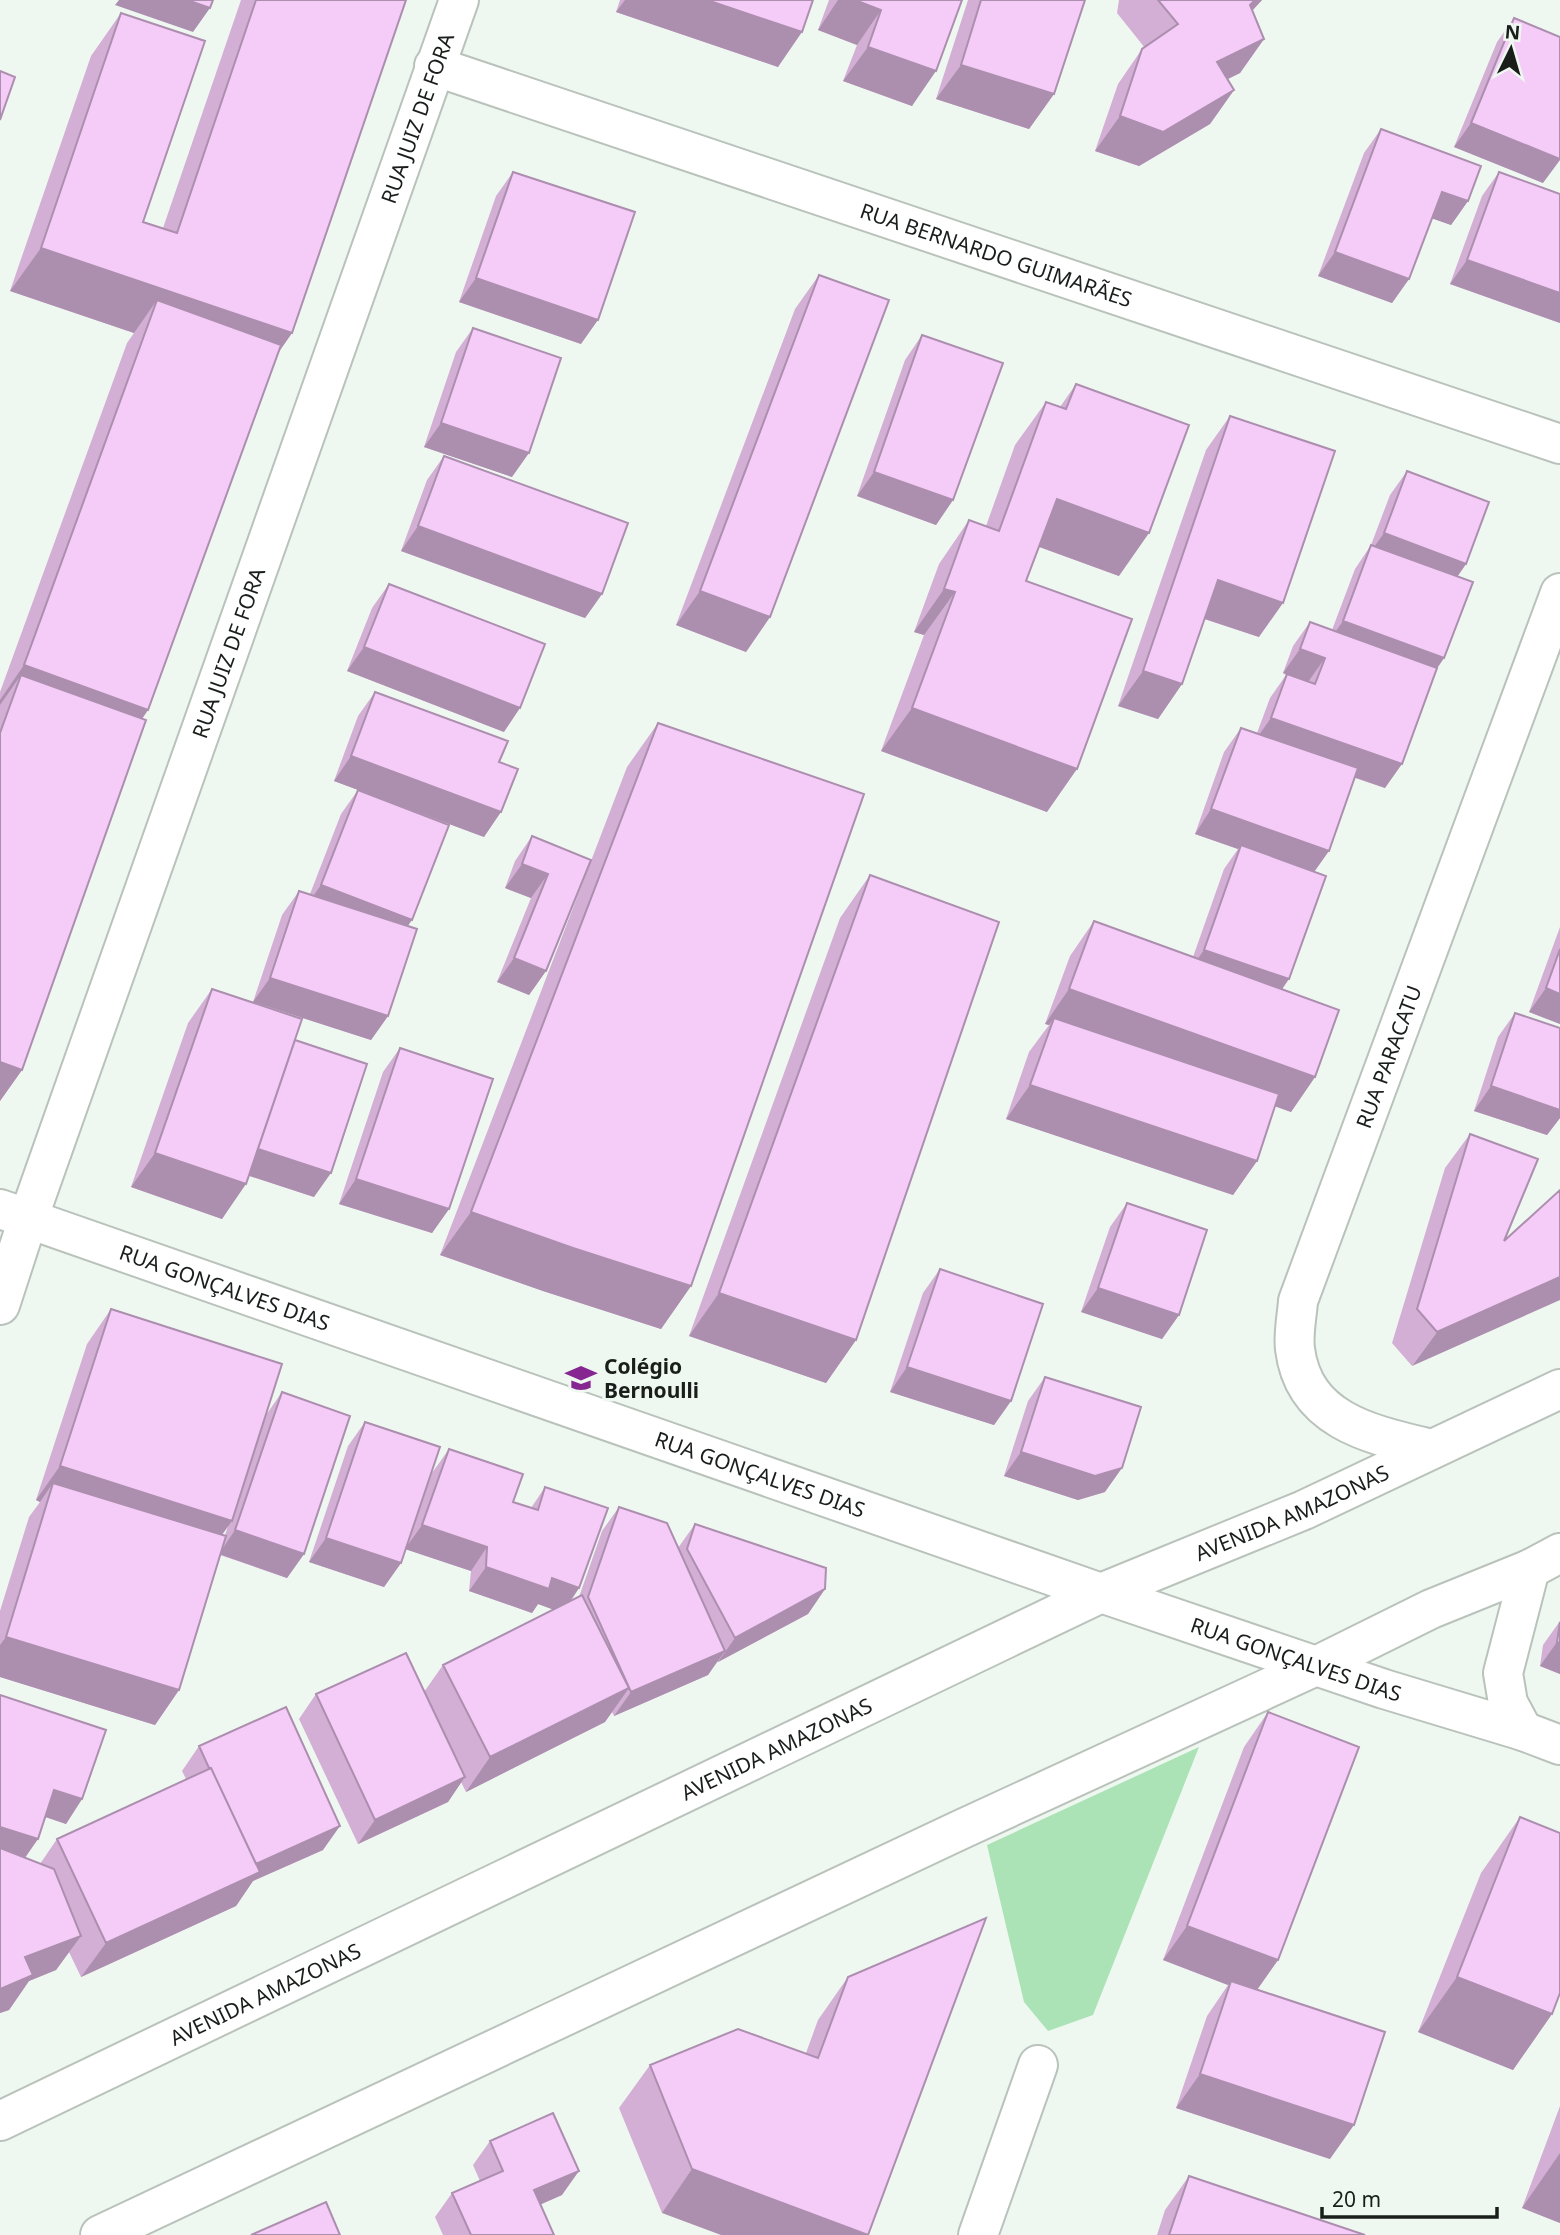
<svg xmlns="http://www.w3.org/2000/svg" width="1560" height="2235" viewBox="0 0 1560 2235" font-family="'Noto Sans',sans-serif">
<rect width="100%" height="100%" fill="#eff8f0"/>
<!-- green -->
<path fill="#abe3b7" d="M1199,1747L1093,2015L1048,2031L1024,2002L987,1845Z"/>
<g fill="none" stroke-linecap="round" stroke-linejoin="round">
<!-- minor casing -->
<g stroke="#b9c2bb" stroke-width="42">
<g id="minor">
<path id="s1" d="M434,66L1560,444"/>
<path id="s2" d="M0,1209L1101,1593L1384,1689L1523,1731L1560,1745"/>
<path id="s3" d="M0,1305L28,1219L459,0"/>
<path id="s4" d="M1432,1449C1373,1435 1304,1422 1295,1349C1293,1334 1297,1316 1298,1301L1560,593"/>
<path d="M1523,1731L1508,1703L1503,1673L1530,1569"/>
<path d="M978,2235L1038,2065"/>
</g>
</g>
<!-- primary casing -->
<g stroke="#b9c2bb" stroke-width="42">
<g id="primary">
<path id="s5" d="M0,2121L1101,1593L1304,1510L1560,1389"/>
<path d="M100,2235L960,1830L1316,1666L1431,1609L1530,1569L1560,1553"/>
</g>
</g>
<!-- minor -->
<use href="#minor" stroke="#fff" stroke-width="38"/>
<!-- primary -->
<use href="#primary" stroke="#fff" stroke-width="38"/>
</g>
<!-- wall -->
<path fill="#d3afd5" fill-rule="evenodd" d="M241,0H406L292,333L278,353L148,710L142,719L22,1070L0,1101V692L127,343L134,333L10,291L91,56L121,13L143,222L163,228Z
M620,0H813L778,67L616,12Z
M829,0H962L912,106L843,81L857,45L818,30Z
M968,0H1085L1054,94L1029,129L936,99Z
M1119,0H1262L1252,11L1264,39L1240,73L1228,79L1234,90L1210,124L1139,166L1095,151L1118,84L1142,49L1145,48L1117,13Z
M1514,18L1543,183L1454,147L1497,42Z
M1381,129L1468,201L1451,225L1432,218L1409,279L1392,303L1318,276L1364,153Z
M513,172L581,344L459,302L496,196Z
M1499,172L1560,194V323L1450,284L1482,196Z
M819,275L770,617L746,652L676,625L795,309Z
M473,328L512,477L424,447L456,352Z
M922,335L953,500L936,525L857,496L905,360Z
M1076,384L1119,576L1039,547L1026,581L1047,812L881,751L924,635L914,632L939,564L969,520L986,526L1015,445L1046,402L1060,407Z
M1230,416L1259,637L1204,619L1182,684L1158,719L1118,706L1206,450Z
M444,456L602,594L585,618L401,551L427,480Z
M1407,471L1466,564L1458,576L1444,658L1437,669L1385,788L1355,778L1314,872L1282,989L1315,1077L1291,1112L1275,1106L1257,1161L1233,1195L1006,1119L1029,1052L1049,1025L1045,1024L1070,956L1094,921L1193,957L1224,869L1238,849L1195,834L1224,752L1241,728L1257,733L1270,698L1286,675L1283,673L1293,646L1310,622L1332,630L1355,569L1371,545L1390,495Z
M389,584L504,732L347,671L372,608Z
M375,692L499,762L484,837L334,781L358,716Z
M658,723L691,1286L661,1329L543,1291L440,1255L627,767Z
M358,790L408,926L388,1016L371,1040L253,1002L282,915L299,891L310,894L341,814Z
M532,836L591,860L546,971L529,995L497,982L531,898L505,888L515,861Z
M870,875L856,1340L826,1383L689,1336L840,918Z
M1560,927V1024L1529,1012Z
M212,989L295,1040L314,1197L249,1176L222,1219L131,1187L188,1023Z
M1515,1013L1560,1028V1118L1547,1135L1474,1111L1498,1037Z
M400,1048L449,1209L432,1233L339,1204L383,1072Z
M1470,1134L1504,1241L1412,1366L1392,1343L1445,1168Z
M1127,1203L1179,1315L1162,1339L1081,1312L1110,1227Z
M940,1269L1011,1401L994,1425L890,1392L923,1293Z
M111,1309L266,1415L282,1392L304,1554L287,1578L220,1555L179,1690L155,1725L0,1677V1611L29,1517L40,1502L36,1500L87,1344ZM228,1526L225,1535H222Z
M1045,1377L1105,1492L1078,1500L1004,1476L1028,1401Z
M365,1422L401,1563L384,1587L309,1562L348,1446Z
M449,1449L513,1502L531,1508L545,1487L579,1588L571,1601L579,1597L602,1531L619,1507L678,1548L695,1524L825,1589L808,1614L718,1662L717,1661L708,1675L614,1716L612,1712L605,1722L466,1792L461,1782L448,1802L358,1844L299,1719L316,1694L424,1692L443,1665L554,1609L538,1604L532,1613L469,1591L471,1571L405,1549L432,1473Z
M1560,1621V1674L1540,1666L1543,1645Z
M0,1695L82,1799L66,1824L45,1817L38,1839L25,1858L40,1864L57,1839L186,1779L182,1771L199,1746L323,1850L253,1881L236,1906L81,1977L69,1952L56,1970L29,1981L9,2010L0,2013Z
M1268,1712L1278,1960L1257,1990L1330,2159L1176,2108L1207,2016L1228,1985L1163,1960L1244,1747Z
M1520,1817L1552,2014L1513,2070L1418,2032L1481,1873Z
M986,1918L662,2213L619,2108L650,2065L806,2053L818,2020L848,1977Z
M1560,2106V2223L1522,2208Z
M490,2141L562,2195L540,2204L554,2235H443L435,2217L452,2193L480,2181L473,2165Z
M1189,2176L1365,2235H1157L1165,2210Z"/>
<!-- shaded-wall -->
<path fill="#ac8eae" d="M119,0H187L210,8L193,32L115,5Z
M625,0H707L802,32L778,67L616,12Z
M838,0H855L881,10L857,45L818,30Z
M1255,0H1262L1225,40L1250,5Z
M1264,39L1240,73L1193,96L1217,62Z
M868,47L936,71L912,106L843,81Z
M961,65L1054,94L1029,129L936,99Z
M1234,90L1210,124L1139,166L1095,151L1120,116Z
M1471,123L1560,159V160L1543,183L1454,147Z
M1442,192L1468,201L1451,225L1425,216Z
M41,248L292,333L262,376L157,300L134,333L10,291Z
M1335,252L1409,279L1392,303L1318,276Z
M1467,260L1560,293V323L1450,284Z
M476,278L598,320L581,344L459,302Z
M441,423L529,453L512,477L424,447Z
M874,472L953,500L936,525L857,496Z
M1057,499L1149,533L1119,576L1026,542Z
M418,526L602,594L585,618L401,551Z
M1384,533L1466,564L1449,588L1367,557Z
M1218,580L1283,603L1259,637L1193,615Z
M944,589L955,592L924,635L914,632Z
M700,591L770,617L746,652L676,625Z
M1343,621L1444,658L1427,682L1326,645Z
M364,647L520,708L504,732L347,671Z
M1300,649L1325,658L1308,682L1283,673Z
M24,665L148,710L118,753L21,675L0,705V700Z
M1143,671L1182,684L1158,719L1118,706Z
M912,708L1077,769L1047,812L881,751Z
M1271,718L1402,764L1385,788L1254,742Z
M351,756L501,812L484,837L334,781Z
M1211,809L1329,851L1312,875L1241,845L1238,849L1195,834Z
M522,864L548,874L531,898L505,888Z
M321,885L412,920L395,944L304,909Z
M1204,950L1289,979L1272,1004L1187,974Z
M514,958L546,971L529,995L497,982Z
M270,978L388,1016L371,1040L253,1002Z
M1546,988L1560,994V1024L1529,1012Z
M1069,989L1315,1077L1291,1112L1051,1026L1054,1018L1049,1025L1045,1024Z
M0,1062L22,1070L0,1101Z
M1030,1085L1257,1161L1233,1195L1006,1119Z
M1491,1086L1560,1110V1118L1547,1135L1474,1111Z
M255,1148L331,1173L314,1197L238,1172Z
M155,1153L246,1184L222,1219L131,1187Z
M356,1179L449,1209L432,1233L339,1204Z
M471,1212L691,1286L661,1329L543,1291L440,1255Z
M1560,1277V1300L1412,1366L1437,1332Z
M1098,1288L1179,1315L1162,1339L1081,1312Z
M719,1293L856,1340L826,1383L689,1336Z
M907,1367L1011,1401L994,1425L890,1392Z
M1021,1452L1122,1468L1105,1492L1078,1500L1004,1476Z
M60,1466L232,1521L207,1555L53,1483L40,1502L36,1500Z
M422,1525L487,1547L471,1571L405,1549Z
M235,1530L304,1554L287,1578L219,1554Z
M326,1538L401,1563L384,1587L309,1562Z
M486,1567L552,1578L579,1588L562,1613L538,1604L532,1613L469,1591Z
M825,1589L808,1614L718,1662L735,1638Z
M6,1637L179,1690L155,1725L0,1677V1645Z
M1557,1642L1560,1643V1674L1540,1666Z
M725,1651L708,1675L614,1716L631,1692Z
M629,1688L605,1722L466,1792L490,1757Z
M465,1777L448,1802L358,1844L375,1820Z
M54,1790L82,1799L66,1824L37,1814Z
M340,1826L323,1850L253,1881L236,1906L81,1977L106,1943L253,1865Z
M0,1827L38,1839L21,1863L0,1857Z
M1187,1926L1278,1960L1254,1994L1231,1981L1228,1985L1163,1960Z
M81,1936L56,1970L29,1981L9,2010L0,2013V1989L25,1957Z
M1457,1977L1552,2014L1513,2070L1418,2032Z
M1200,2074L1354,2125L1330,2159L1176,2108Z
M1560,2153V2223L1522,2208Z
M692,2169L867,2235H721L662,2213Z
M579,2171L562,2195L517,2215L534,2190Z"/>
<!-- building -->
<path fill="#f5cbf8" stroke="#ac8eae" stroke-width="2" d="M187,0H213L210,8Z
M256,0H406L292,333L41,248L121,13L205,41L143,222L177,233Z
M707,0H813L802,32Z
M855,0H962L936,71L868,47L881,10Z
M981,0H1085L1054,94L961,65Z
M1158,0H1255L1250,5L1264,39L1217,62L1234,90L1163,132L1120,116L1142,49L1178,24Z
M1514,18L1560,37V159L1471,123Z
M0,71L15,77L0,120Z
M1381,129L1481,166L1468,201L1442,192L1409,279L1335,252Z
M513,172L635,212L598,320L476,278Z
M1499,172L1560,194V293L1467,260Z
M819,275L889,300L770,617L700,591Z
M157,300L281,345L148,710L24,665Z
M473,328L561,358L529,453L441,423Z
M922,335L1003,363L953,500L874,472Z
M1076,384L1189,425L1149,533L1057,499L1026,581L1132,619L1077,769L912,708L955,592L944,589L969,520L999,531L1046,402L1066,409Z
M1230,416L1335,451L1283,603L1218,580L1182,684L1143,671Z
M444,456L628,523L602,594L418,526Z
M1407,471L1489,502L1466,564L1384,533Z
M1371,545L1473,582L1444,658L1343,621Z
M389,584L545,644L520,708L364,647Z
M1310,622L1437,668L1402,764L1271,718L1287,674L1315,684L1325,658L1300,649Z
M21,675L146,720L22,1070L0,1062V733Z
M375,692L508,741L499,762L518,769L501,812L351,756Z
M658,723L864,794L691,1286L573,1248L471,1212Z
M1241,728L1358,768L1329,851L1211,809Z
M358,790L449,825L412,920L321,885Z
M532,836L591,860L546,971L514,958L548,874L522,864Z
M1241,845L1326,876L1289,979L1204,950Z
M870,875L999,922L856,1340L719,1293Z
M299,891L417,929L388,1016L270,978Z
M1094,921L1339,1010L1315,1077L1069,989Z
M1560,949V994L1546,988Z
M212,989L302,1019L246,1184L155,1153Z
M1515,1013L1560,1028V1110L1491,1086Z
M1054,1018L1279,1094L1257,1161L1030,1085Z
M295,1040L367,1064L331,1173L258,1149Z
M400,1048L493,1079L449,1209L356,1179Z
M1470,1134L1538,1159L1504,1241L1560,1190V1277L1437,1332L1417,1309Z
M1127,1203L1207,1230L1179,1315L1098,1288Z
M940,1269L1043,1304L1011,1401L907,1367Z
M111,1309L282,1364L232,1521L60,1466Z
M1045,1377L1141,1407L1122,1468L1095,1476L1021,1452Z
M282,1392L350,1416L304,1554L235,1530Z
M365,1422L440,1447L401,1563L326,1538Z
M449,1449L523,1474L513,1502L538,1510L545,1487L608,1508L579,1588L552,1578L549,1589L486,1567L487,1547L422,1525Z
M53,1483L226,1536L179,1690L6,1637Z
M619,1507L667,1523L725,1651L631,1692L588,1597Z
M695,1524L826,1568L825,1589L735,1638L687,1549Z
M582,1595L629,1688L490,1757L443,1665Z
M1560,1622V1643L1557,1642Z
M406,1653L465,1777L375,1820L316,1694Z
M0,1695L106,1730L82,1799L54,1790L38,1839L0,1827Z
M286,1707L340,1826L256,1864L211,1768H209L199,1746Z
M1268,1712L1359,1747L1278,1960L1187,1926Z
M211,1768L260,1872L106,1943L57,1839Z
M1520,1817L1560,1833V1993L1552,2014L1457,1977Z
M0,1848L54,1869L81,1936L25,1957L33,1975L0,1989Z
M986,1918L868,2235L692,2169L650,2065L738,2029L818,2058L848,1977Z
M1231,1981L1385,2032L1354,2125L1200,2074Z
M553,2113L579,2171L534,2190L554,2235H471L452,2193L503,2171L490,2141Z
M1189,2176L1365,2235H1169Z
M326,2202L340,2235H251Z"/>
<!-- icons -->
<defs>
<g id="school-bare" transform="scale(2.415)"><path d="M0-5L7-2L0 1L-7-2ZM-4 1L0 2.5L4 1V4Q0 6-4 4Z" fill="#862690" stroke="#eff8f0" stroke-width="2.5" paint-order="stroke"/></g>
</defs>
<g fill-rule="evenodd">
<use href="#school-bare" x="581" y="1378"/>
</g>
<g text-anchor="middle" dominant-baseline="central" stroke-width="7" stroke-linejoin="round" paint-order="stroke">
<!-- street labels -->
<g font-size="21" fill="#1a1e1b" stroke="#eff8f0">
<text stroke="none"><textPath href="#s3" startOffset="1258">RUA JUIZ DE FORA</textPath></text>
<text stroke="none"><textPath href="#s1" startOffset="593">RUA BERNARDO GUIMARÃES</textPath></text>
<text stroke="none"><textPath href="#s3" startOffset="691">RUA JUIZ DE FORA</textPath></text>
<text stroke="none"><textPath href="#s4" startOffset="492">RUA PARACATU</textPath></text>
<text stroke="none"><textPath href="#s2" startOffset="238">RUA GONÇALVES DIAS</textPath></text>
<text stroke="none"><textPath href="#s2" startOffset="805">RUA GONÇALVES DIAS</textPath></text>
<text stroke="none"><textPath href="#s5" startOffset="1428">AVENIDA AMAZONAS</textPath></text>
<text stroke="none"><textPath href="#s2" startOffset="1372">RUA GONÇALVES DIAS</textPath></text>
<text stroke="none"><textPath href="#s5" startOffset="861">AVENIDA AMAZONAS</textPath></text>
<text stroke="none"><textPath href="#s5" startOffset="294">AVENIDA AMAZONAS</textPath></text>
</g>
<!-- poi labels -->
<g font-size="21" font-weight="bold" fill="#1a1e1b" stroke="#eff8f0" text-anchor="start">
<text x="604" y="1366">Colégio<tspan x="604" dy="24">Bernoulli</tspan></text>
</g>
</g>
<!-- north arrow -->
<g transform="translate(1511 49) rotate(5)" stroke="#eff8f0" stroke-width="5" paint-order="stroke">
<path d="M0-5L12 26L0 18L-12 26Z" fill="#1a1e1b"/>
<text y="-10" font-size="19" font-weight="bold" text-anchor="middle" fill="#1a1e1b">N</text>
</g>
<!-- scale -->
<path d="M1322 2207v10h175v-10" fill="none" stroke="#1a1e1b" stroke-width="3.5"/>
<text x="1332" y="2207" font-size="21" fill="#1a1e1b" stroke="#eff8f0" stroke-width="5" paint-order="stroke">20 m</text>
</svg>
